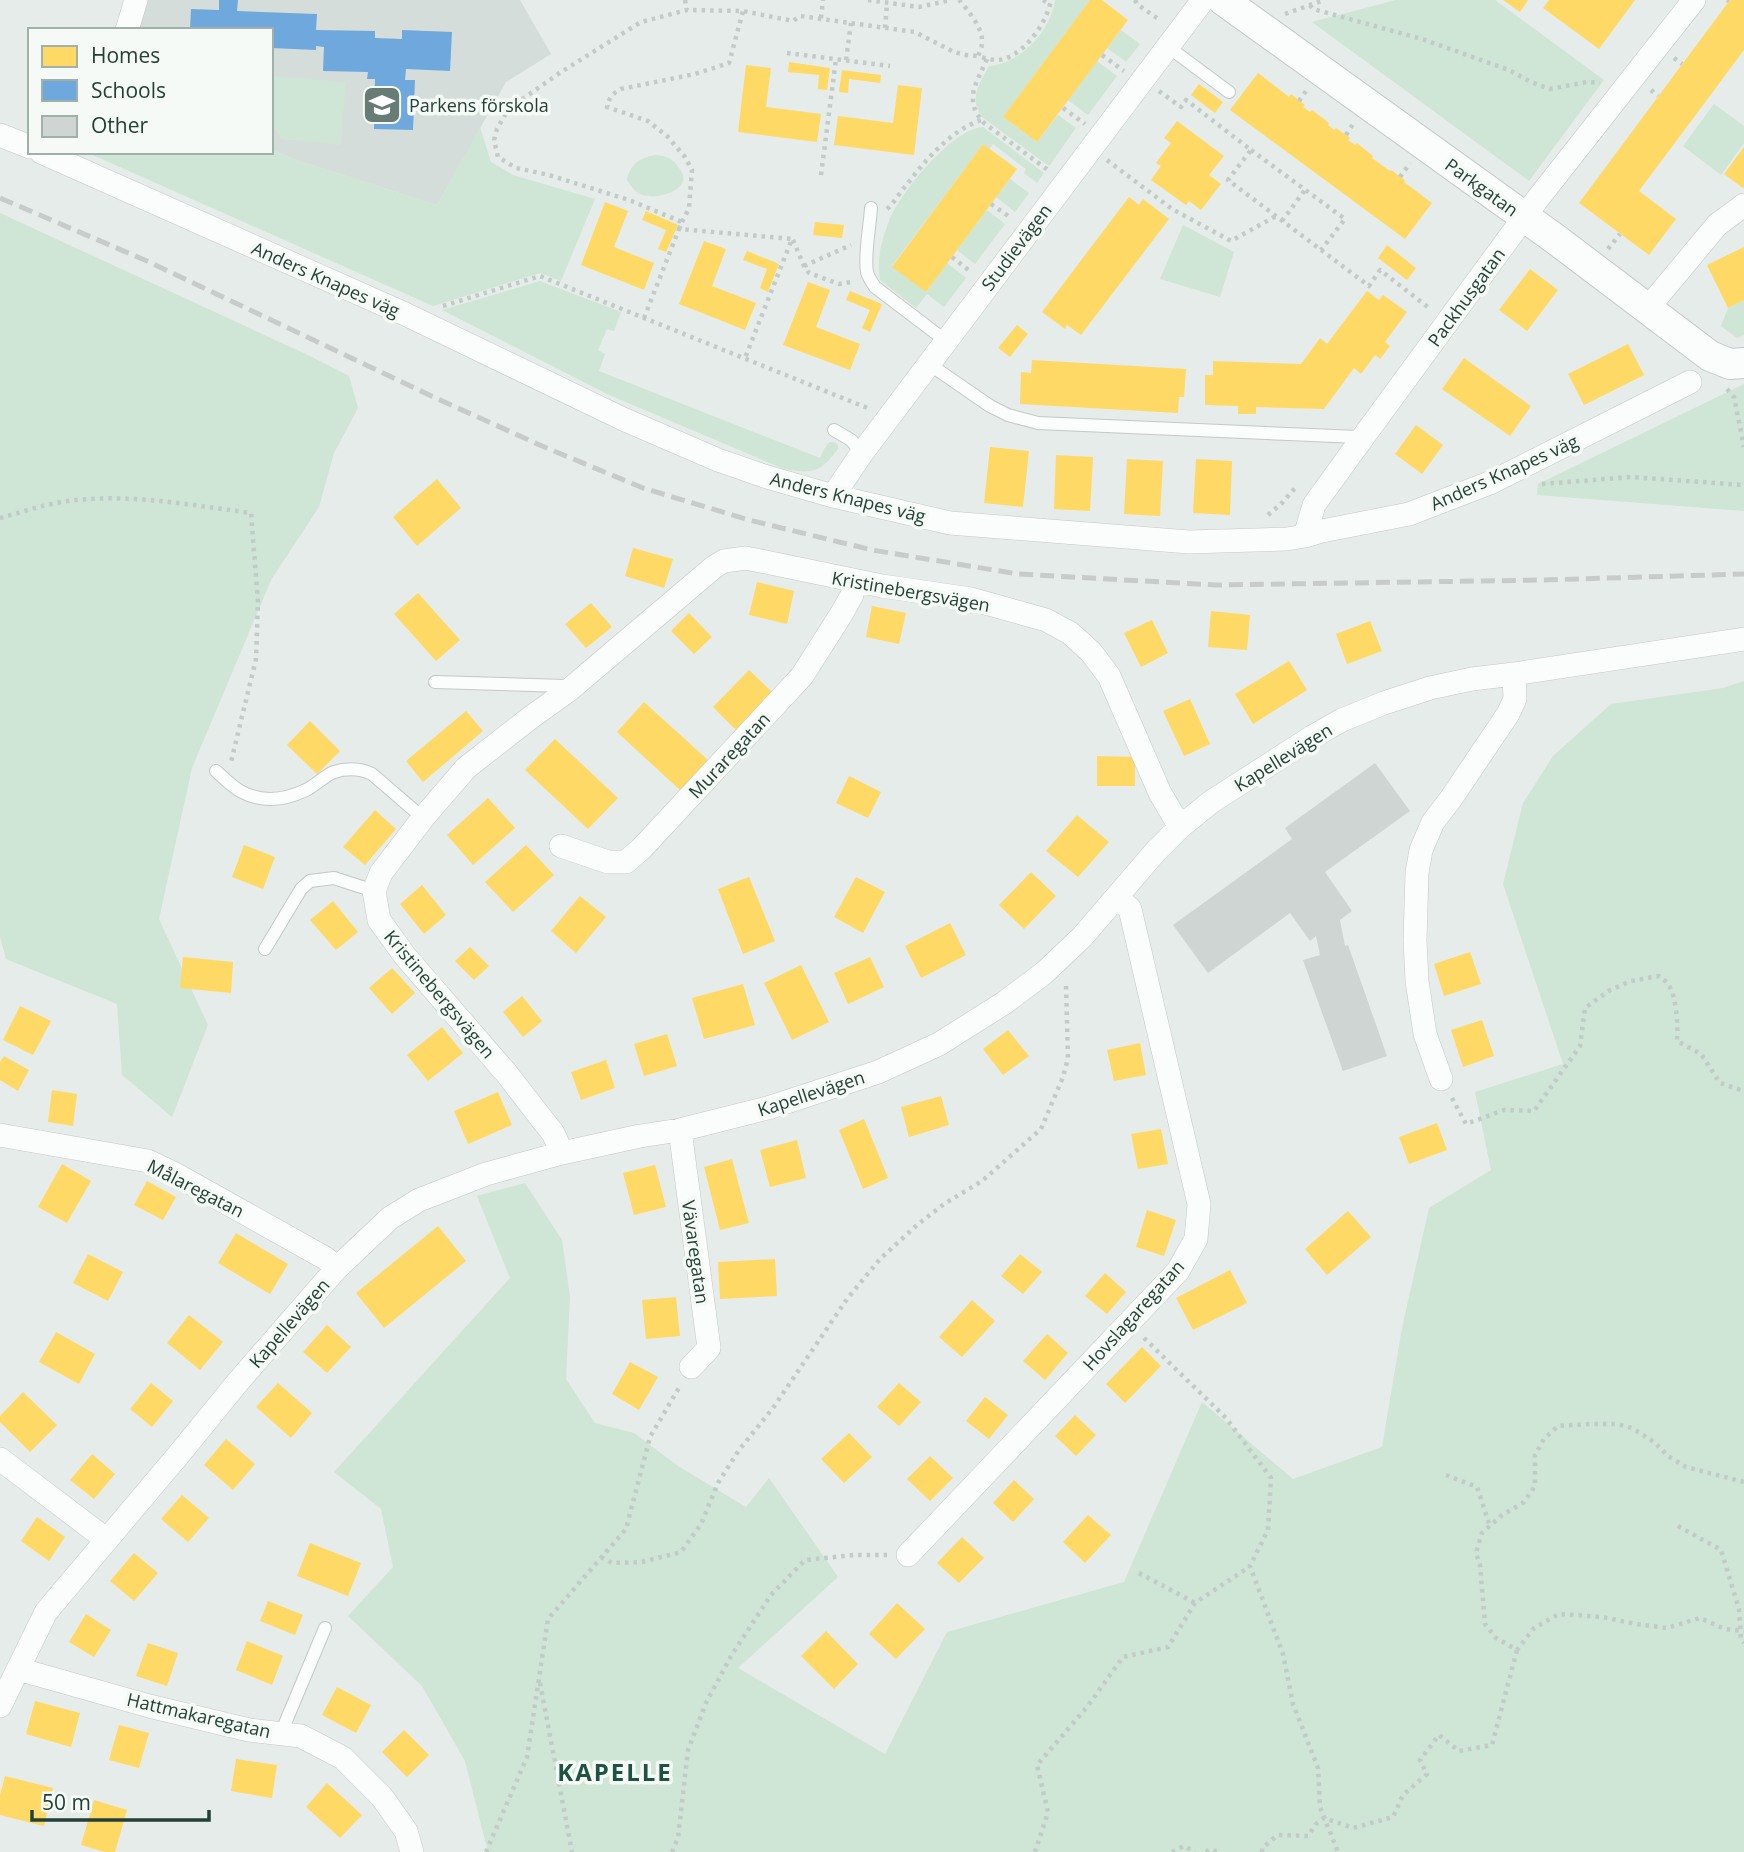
<svg xmlns="http://www.w3.org/2000/svg" width="1744" height="1852" viewBox="0 0 1744 1852" font-family="'Open Sans',sans-serif">
<rect width="100%" height="100%" fill="#e6ece9"/>
<!-- built -->
<path fill="#d4ddd9" d="M147,0H520L551,54L506,82L437,205L293,159L271,149V30H136Z"/>
<!-- green -->
<path fill="#cfe5d5" d="M1055,0H1090L1003,117L1037,142L1058,115L1076,128L1049,166L983,118C968,99 979,85 989,66C1020,64 1051,31 1055,0Z
M1396,0H1495L1604,80L1529,181L1312,22Z
M1121,30L1140,44L1126,62L1107,48Z
M1097,61L1117,76L1088,115L1068,100Z
M271,76L346,82L341,145L281,139L271,121Z
M1714,104L1744,126V143L1721,175L1683,146Z
M480,127L491,162L513,175L595,199L561,281L540,273L433,306L86,152H271V149L293,159L437,205Z
M983,127L1044,173L1037,183L1024,173L1026,169L993,144L989,149L983,144L892,266L926,292L947,263L966,278L944,307L927,294L916,308L880,280C877,257 881,242 889,221C899,194 953,128 983,127Z
M656,155C668,156 673,159 679,168C696,189 658,200 643,195C635,193 631,186 627,180C630,164 641,157 656,155Z
M1010,179L1029,193L1015,212L996,197Z
M987,210L1005,224L975,264L957,250Z
M0,213L310,356L349,376L358,408L334,453L319,507L271,580L192,768L159,919L208,1025L172,1117L122,1075L117,1004L6,959L0,937Z
M1183,225L1234,252L1220,297L1160,279Z
M540,281L621,312L614,331L607,329L598,350L605,354L599,371L820,458C824,451 828,435 838,445V449C820,473 813,474 784,469L607,394L442,310Z
M1744,300V335L1737,338L1721,326L1728,308Z
M1744,384V511L1537,495L1538,484Z
M1744,681V1852H488L465,1761L422,1686L348,1616L393,1567L381,1509L334,1472L510,1278L477,1196L525,1183L562,1240L570,1297L566,1379L595,1423L634,1433L678,1466L746,1507L769,1478L838,1577L738,1668L885,1754L947,1632L1124,1582L1202,1402L1293,1479L1382,1447L1402,1328L1429,1208L1491,1170L1475,1092L1563,1064L1503,884L1523,803L1553,756L1611,704L1723,688Z"/>
<!-- homes -->
<path fill="#ffd966" d="M1090,0H1102L1128,20L1037,142L1003,117Z
M1503,0H1528L1520,12Z
M1549,0H1635L1599,49L1543,8Z
M1730,0H1744V50L1639,191L1676,219L1649,255L1579,203Z
M789,62L830,68L827,90L818,89L819,75L788,72Z
M746,65L771,68L766,107L821,114L817,142L738,132Z
M842,70L881,75L880,83L849,79L848,93L839,92Z
M1258,73L1289,97L1291,94L1305,105L1303,107L1310,112L1312,110L1329,123L1328,125L1334,130L1336,128L1346,135L1350,138L1348,140L1355,145L1357,143L1373,156L1372,158L1390,171L1391,170L1405,180L1404,182L1432,203L1405,239L1230,110Z
M1199,84L1223,102L1215,113L1191,95Z
M898,85L922,88L914,155L834,145L838,116L893,123Z
M1177,121L1224,156L1209,175L1221,184L1201,210L1189,201L1186,205L1151,180L1161,166L1156,163L1171,143L1164,138Z
M983,144L1017,169L926,292L892,267Z
M1744,147V187L1743,188L1724,174Z
M1129,197L1139,205L1143,199L1169,219L1081,335L1067,325L1065,329L1042,312Z
M605,202L628,211L614,247L654,263L644,290L581,265Z
M646,211L678,225L666,252L658,249L666,230L642,220Z
M815,222L844,225L842,238L813,235Z
M704,241L726,249L712,286L756,303L745,330L679,304Z
M1387,245L1416,268L1407,280L1378,258Z
M1744,247V300L1728,308L1707,265Z
M747,251L779,264L768,292L760,288L767,269L743,260Z
M1530,269L1558,290L1527,331L1499,310Z
M808,282L830,290L816,327L860,344L850,370L783,345Z
M850,291L882,304L870,332L862,328L870,310L846,300Z
M1367,291L1379,300L1383,295L1407,312L1385,342L1390,346L1380,359L1375,355L1361,374L1354,368L1324,409L1256,407V414H1238V406L1205,405V375H1213V361L1301,364L1320,338L1327,344Z
M1017,325L1028,334L1010,357L998,348Z
M1628,344L1644,375L1584,405L1568,374Z
M1464,358L1531,406L1510,436L1442,389Z
M1032,360L1186,369L1184,397H1179L1178,413L1020,404L1021,372L1031,373Z
M1416,425L1443,445L1422,474L1395,454Z
M990,447L1029,451L1023,507L984,503Z
M1056,455L1093,457L1090,511L1054,509Z
M1127,459L1163,461L1160,516L1124,514Z
M1196,459L1232,461L1230,515L1193,513Z
M437,479L461,508L417,546L393,517Z
M633,548L673,559L664,588L625,576Z
M757,582L794,591L787,624L749,615Z
M418,593L460,640L436,661L394,614Z
M591,603L612,627L586,648L565,624Z
M872,606L906,613L899,644L866,637Z
M1211,611L1250,615L1247,650L1208,647Z
M689,613L712,637L694,654L671,631Z
M1152,620L1168,653L1141,667L1124,633Z
M1370,621L1382,651L1347,664L1336,634Z
M1289,661L1307,690L1253,724L1235,694Z
M749,670L772,692L736,730L713,707Z
M1190,699L1210,744L1184,756L1163,711Z
M644,702L709,761L681,791L617,732Z
M466,711L483,731L423,782L406,761Z
M310,721L340,751L317,774L287,745Z
M555,739L618,798L588,829L525,770Z
M1097,756L1135,757V786H1097Z
M849,776L881,792L868,818L836,803Z
M488,798L515,828L473,865L447,835Z
M375,810L396,829L365,865L343,847Z
M1077,815L1109,842L1078,877L1046,851Z
M244,845L275,857L263,889L232,877Z
M526,845L554,875L513,912L485,882Z
M1031,872L1056,896L1024,929L999,905Z
M749,877L775,941L743,954L718,889Z
M856,877L885,892L863,933L834,917Z
M422,885L446,915L424,934L400,904Z
M580,896L606,917L576,953L551,931Z
M333,901L358,932L336,950L310,920Z
M950,923L966,955L921,978L905,946Z
M470,947L489,966L474,980L455,961Z
M1470,952L1481,984L1444,996L1434,964Z
M183,957L233,962L231,993L180,988Z
M870,957L884,987L848,1004L834,973Z
M801,965L829,1022L792,1040L764,983Z
M392,968L415,993L392,1014L369,988Z
M743,984L755,1025L704,1039L692,998Z
M522,996L542,1021L523,1037L503,1012Z
M20,1006L51,1021L33,1055L3,1040Z
M1482,1020L1494,1056L1463,1067L1451,1030Z
M442,1027L463,1053L428,1081L407,1055Z
M1008,1030L1029,1056L1003,1075L983,1049Z
M667,1034L677,1066L644,1076L634,1044Z
M1140,1043L1146,1075L1114,1081L1107,1050Z
M4,1056L29,1070L18,1091L0,1080V1062Z
M606,1060L615,1088L581,1100L571,1072Z
M52,1090L77,1094L73,1126L48,1122Z
M498,1092L512,1125L468,1144L454,1111Z
M941,1096L949,1125L909,1137L901,1107Z
M864,1119L888,1178L863,1189L839,1130Z
M1437,1123L1447,1150L1409,1164L1399,1137Z
M1161,1129L1168,1164L1138,1169L1131,1134Z
M797,1140L806,1178L770,1187L760,1150Z
M732,1159L749,1223L720,1230L704,1167Z
M62,1164L91,1181L67,1223L38,1207Z
M655,1165L666,1207L634,1215L623,1173Z
M147,1181L176,1197L163,1220L134,1205Z
M1147,1210L1176,1220L1164,1256L1136,1247Z
M1348,1211L1371,1237L1327,1275L1305,1249Z
M438,1226L466,1261L384,1328L356,1293Z
M236,1233L288,1264L270,1294L218,1263Z
M88,1254L123,1272L108,1301L73,1283Z
M1020,1254L1042,1272L1023,1294L1001,1276Z
M775,1259L777,1296L720,1299L718,1262Z
M1230,1270L1247,1303L1193,1330L1176,1298Z
M1105,1273L1126,1292L1107,1314L1085,1296Z
M676,1297L680,1336L646,1339L642,1300Z
M972,1300L995,1321L962,1357L939,1337Z
M189,1315L223,1342L200,1370L167,1343Z
M327,1325L351,1347L327,1373L303,1352Z
M56,1332L95,1354L79,1384L39,1362Z
M1047,1334L1068,1353L1045,1380L1023,1361Z
M1142,1347L1161,1366L1125,1403L1106,1384Z
M630,1362L658,1377L639,1410L612,1394Z
M151,1383L173,1401L152,1427L130,1409Z
M278,1383L312,1413L291,1438L256,1407Z
M899,1383L921,1402L899,1426L877,1407Z
M23,1392L57,1425L30,1452L0,1422V1416Z
M985,1397L1008,1415L989,1439L966,1421Z
M1075,1415L1096,1435L1076,1456L1055,1436Z
M849,1433L872,1457L844,1483L821,1459Z
M226,1439L255,1464L233,1490L204,1465Z
M92,1454L115,1474L94,1499L70,1480Z
M930,1456L953,1478L930,1501L907,1479Z
M1014,1480L1034,1499L1013,1522L993,1503Z
M182,1495L209,1518L188,1542L161,1519Z
M1088,1515L1111,1535L1085,1563L1063,1542Z
M37,1517L65,1537L49,1561L21,1541Z
M962,1537L984,1558L959,1583L937,1563Z
M310,1543L361,1563L348,1596L297,1576Z
M134,1553L158,1573L134,1601L110,1581Z
M268,1601L303,1615L295,1635L260,1621Z
M897,1603L925,1629L896,1659L869,1634Z
M86,1614L111,1630L94,1657L69,1642Z
M826,1631L858,1664L834,1689L801,1656Z
M247,1641L283,1656L272,1685L236,1670Z
M148,1643L178,1653L167,1686L136,1676Z
M337,1687L371,1705L356,1733L322,1715Z
M35,1701L80,1713L71,1747L26,1734Z
M119,1725L149,1733L139,1768L109,1760Z
M404,1730L429,1755L407,1777L382,1752Z
M236,1759L277,1765L272,1798L231,1791Z
M5,1776L53,1788L44,1826L0,1815V1795Z
M327,1783L362,1815L340,1838L306,1807Z
M94,1800L127,1810L115,1852H104L81,1845Z"/>
<!-- schools -->
<path fill="#6fa8dc" d="M219,0H238L237,11L317,14L316,30L375,31V38L402,39V30L452,32L450,71L406,69L405,80H415L413,130L374,129L375,79H367L368,72L323,71L324,47L316,46V50L271,48V30H190L191,9L219,10Z"/>
<!-- building -->
<path fill="#ced5d2" d="M1375,763L1410,811L1325,872L1352,911L1340,920L1345,946L1348,945L1387,1056L1343,1071L1303,960L1320,955L1316,936L1310,941L1290,913L1208,973L1173,925L1292,839L1285,828Z"/>
<g fill="none" stroke-linecap="round" stroke-linejoin="round">
<!-- service casing -->
<g stroke="#c3c9c6" stroke-width="14">
<path id="service" d="M1167,46L1229,92
M871,208C870,225 864,256 867,272C868,277 872,282 875,287L946,341
M929,364L990,406L1008,415L1038,423L1358,437
M834,430L851,440L862,453
M435,682L565,686L569,690
M216,771C224,778 232,787 242,792C263,803 285,800 306,790C316,785 324,776 334,772C347,768 361,769 372,774L423,818
M265,949L301,889L310,881L334,878L374,891
M281,1733L325,1628"/>
</g>
<!-- minor casing -->
<g stroke="#c3c9c6" stroke-width="24">
<path id="minor" d="M127,30L136,0
M0,135L30,147
M41,152L405,314L623,419L718,460L764,476L833,496L950,523L1189,542L1287,539L1305,536L1322,531L1409,514L1492,482L1690,382
M1648,308L1717,225L1744,205
M833,496L862,453L1203,0
M1305,536L1314,505L1353,451L1536,201L1694,0
M561,846L608,862H626L642,848L802,676L842,613L852,595L855,581
M1441,1079L1425,1034L1417,981L1415,940L1417,873L1421,850L1433,822L1450,800L1508,714L1515,699L1514,674
M680,1130L709,1348L691,1367
M0,1135L148,1161L175,1174L325,1258L337,1268
M562,1153L553,1133L538,1114L507,1074L405,956L379,920L374,891L381,873L423,818L466,768L530,718L569,690L714,567L724,561L746,558L882,586L971,599L1046,620L1070,633L1091,652L1109,676L1160,793L1180,827
M0,1459L107,1540
M908,1555L1178,1271L1196,1239L1199,1204L1130,909L1117,897
M18,1669L149,1706L249,1730L301,1736L343,1758L382,1797L406,1831L412,1852
M0,1706L46,1612L185,1447L237,1383L337,1268L390,1218L419,1200L486,1174L562,1153L640,1136L680,1130L771,1107L878,1072L939,1044L1004,1003L1044,973L1082,937L1156,851L1180,827L1211,802L1312,737L1342,720L1384,703L1430,688L1472,679L1514,674L1744,639"/>
</g>
<!-- tertiary casing -->
<g stroke="#c3c9c6" stroke-width="32">
<path id="tertiary" d="M1223,0L1554,238L1710,356L1730,364L1744,363"/>
</g>
<!-- path -->
<path stroke="#c2cbc7" stroke-width="4.5" stroke-dasharray="3.5 5" stroke-linecap="butt" d="M685,0L687,10
M868,0L919,7L951,0
M959,0C967,9 982,27 982,40C983,45 980,51 978,56C987,59 997,62 1007,58C1028,49 1047,22 1051,0
M1043,0L1050,4
M1135,0L1137,4L1161,21
M1727,0L1729,1
M1310,5L1313,9L1422,39L1509,70L1531,82L1550,89L1587,82L1600,83
M1285,14L1324,0
M821,18L823,0
M885,28L887,3
M787,53L890,66
M1102,55L1124,71
M1674,58L1682,64
M987,59C976,84 963,100 984,123L1048,170
M846,60L851,23
M1651,90L1658,96
M1159,91L1181,107L1186,100L1251,150L1228,180L1369,286L1380,270L1429,308
M1299,101L1306,91
M1063,108L1085,124
M1346,135L1353,124
M1251,150L1345,219L1321,250
M1107,160L1172,209L1231,241L1276,216
M821,175L836,59
M1400,177L1410,163
M991,204L1011,218
M887,209C893,204 898,195 904,188C925,161 948,132 981,120
M1282,221L1305,190
M682,222L689,208L692,170L685,157L667,136L648,121L607,107C609,98 612,94 621,89L695,74L729,63L743,11
M679,229L682,222L629,200L549,175L516,168L498,157L494,140L497,129L505,115L514,105L561,72L641,22L687,10L743,11L793,21L800,16L915,32L954,52L966,55L978,56
M793,240L804,266L809,273L839,284L852,282
M1608,249L1620,234
M952,257L971,272
M804,266L851,245
M443,306L540,276L870,409
M644,318L679,229L792,239L745,358
M1727,389L1734,397L1744,447
M1542,484L1631,477L1744,485
M1268,515L1281,504L1296,487
M0,518C22,512 45,504 68,501C129,493 191,505 251,513L258,602L256,659L231,762
M1452,1098L1466,1124L1504,1110L1534,1111L1580,1046L1585,1008L1610,990L1631,981L1659,976C1662,979 1666,981 1668,984C1677,997 1678,1026 1677,1041L1701,1054L1720,1083L1744,1091
M1144,1338L1226,1418L1271,1478L1268,1530L1250,1566L1283,1654L1293,1704L1318,1768L1320,1807L1338,1852
M1446,1475L1477,1487L1490,1526
M1744,1482L1686,1467L1668,1456L1654,1442L1632,1428L1617,1424H1590L1558,1426L1544,1439L1535,1455V1486L1524,1502L1501,1516L1482,1533L1476,1553L1480,1565L1485,1624L1496,1638L1517,1650L1534,1628L1559,1614L1602,1617L1636,1624L1667,1628L1700,1618L1725,1629L1744,1631
M1678,1526L1721,1550L1739,1609L1741,1640L1744,1643
M601,1557L612,1563L642,1562L681,1552L701,1524L718,1483L739,1450L773,1408L847,1299L880,1259L917,1225L944,1204L982,1181L1041,1129L1063,1077L1068,1058L1066,984
M1139,1573L1195,1603
M540,1683L572,1852
M486,1852L527,1757L548,1619L626,1529L650,1437L680,1386
M672,1852L678,1838L688,1750L706,1703L731,1656L771,1595L805,1560L854,1555H887
M1035,1852L1048,1812L1037,1765L1087,1707L1123,1657L1168,1647L1195,1603L1249,1567
M1172,1852L1184,1846L1195,1852
M1206,1852L1211,1849L1217,1852
M1262,1852V1848L1278,1835L1308,1836L1316,1824L1324,1818L1353,1828L1393,1817L1403,1795L1427,1774L1420,1760L1439,1735L1459,1751L1492,1745L1517,1650"/>
<!-- service -->
<use href="#service" stroke="#fbfcfc" stroke-width="12"/>
<!-- minor -->
<use href="#minor" stroke="#fbfcfc" stroke-width="23"/>
<!-- tertiary -->
<use href="#tertiary" stroke="#fbfcfc" stroke-width="30"/>
<!-- rail -->
<path stroke="#c7ccca" stroke-width="5" stroke-dasharray="14 7" stroke-linecap="butt" d="M0,198L147,261L440,400L542,446L643,488L749,520L872,550L1018,574L1216,585L1544,580L1744,574"/>
</g>
<!-- icons -->
<defs>
<g id="school-square" transform="scale(2.0125)"><rect x="-9" y="-9" width="18" height="18" rx="4" fill="#677c75" stroke="#f5faf7"/><path d="M0-5L7-2L0 1L-7-2ZM-4 1L0 2.5L4 1V4Q0 6-4 4Z" fill="#fff"/></g>
</defs>
<g fill-rule="evenodd">
<use href="#school-square" x="382" y="105"/>
</g>
<g text-anchor="middle" dominant-baseline="central" stroke-width="7" stroke-linejoin="round" paint-order="stroke">
<!-- poi labels -->
<g font-size="18" fill="#234036" stroke="#f5faf7" text-anchor="start">
<text x="409" y="105">Parkens förskola</text>
</g>
<!-- street labels -->
<g font-size="18" fill="#234036" stroke="#f5faf7">
<text transform="translate(1482 187) rotate(36)">Parkgatan</text>
<text transform="translate(1016 247) rotate(-53)">Studievägen</text>
<text transform="translate(326 279) rotate(24)">Anders Knapes väg</text>
<text transform="translate(1466 297) rotate(-54)">Packhusgatan</text>
<text transform="translate(1504 472) rotate(-24)">Anders Knapes väg</text>
<text transform="translate(848 497) rotate(14)">Anders Knapes väg</text>
<text transform="translate(911 591) rotate(10)">Kristinebergsvägen</text>
<text transform="translate(729 755) rotate(-47)">Muraregatan</text>
<text transform="translate(1283 757) rotate(-32)">Kapellevägen</text>
<text transform="translate(440 994) rotate(50)">Kristinebergsvägen</text>
<text transform="translate(811 1093) rotate(-18)">Kapellevägen</text>
<text transform="translate(196 1188) rotate(27)">Målaregatan</text>
<text transform="translate(696 1252) rotate(82)">Vävaregatan</text>
<text transform="translate(1133 1315) rotate(-48)">Hovslagaregatan</text>
<text transform="translate(289 1323) rotate(-49)">Kapellevägen</text>
<text transform="translate(199 1715) rotate(13)">Hattmakaregatan</text>
</g>
<!-- district labels -->
<g font-size="24" font-weight="bold" letter-spacing="2" fill="#1e5343" stroke="#f5faf7">
<text x="615" y="1771">KAPELLE</text>
</g>
</g>
<!-- legend -->
<rect x="28" y="28" width="245" height="126" fill="#f5faf7" stroke="#a1b0aa" stroke-width="2"/>
<rect x="42" y="46" width="35" height="21" fill="#ffd966" stroke="#a1b0aa" stroke-width="2"/>
<text x="91" y="63" font-size="21" fill="#234036">Homes</text>
<rect x="42" y="80" width="35" height="21" fill="#6fa8dc" stroke="#a1b0aa" stroke-width="2"/>
<text x="91" y="98" font-size="21" fill="#234036">Schools</text>
<rect x="42" y="116" width="35" height="21" fill="#ced5d2" stroke="#a1b0aa" stroke-width="2"/>
<text x="91" y="133" font-size="21" fill="#234036">Other</text>
<!-- scale -->
<path d="M32 1810v10h177v-10" fill="none" stroke="#234036" stroke-width="3.5"/>
<text x="42" y="1810" font-size="21" fill="#234036" stroke="#f5faf7" stroke-width="5" paint-order="stroke">50 m</text>
</svg>
